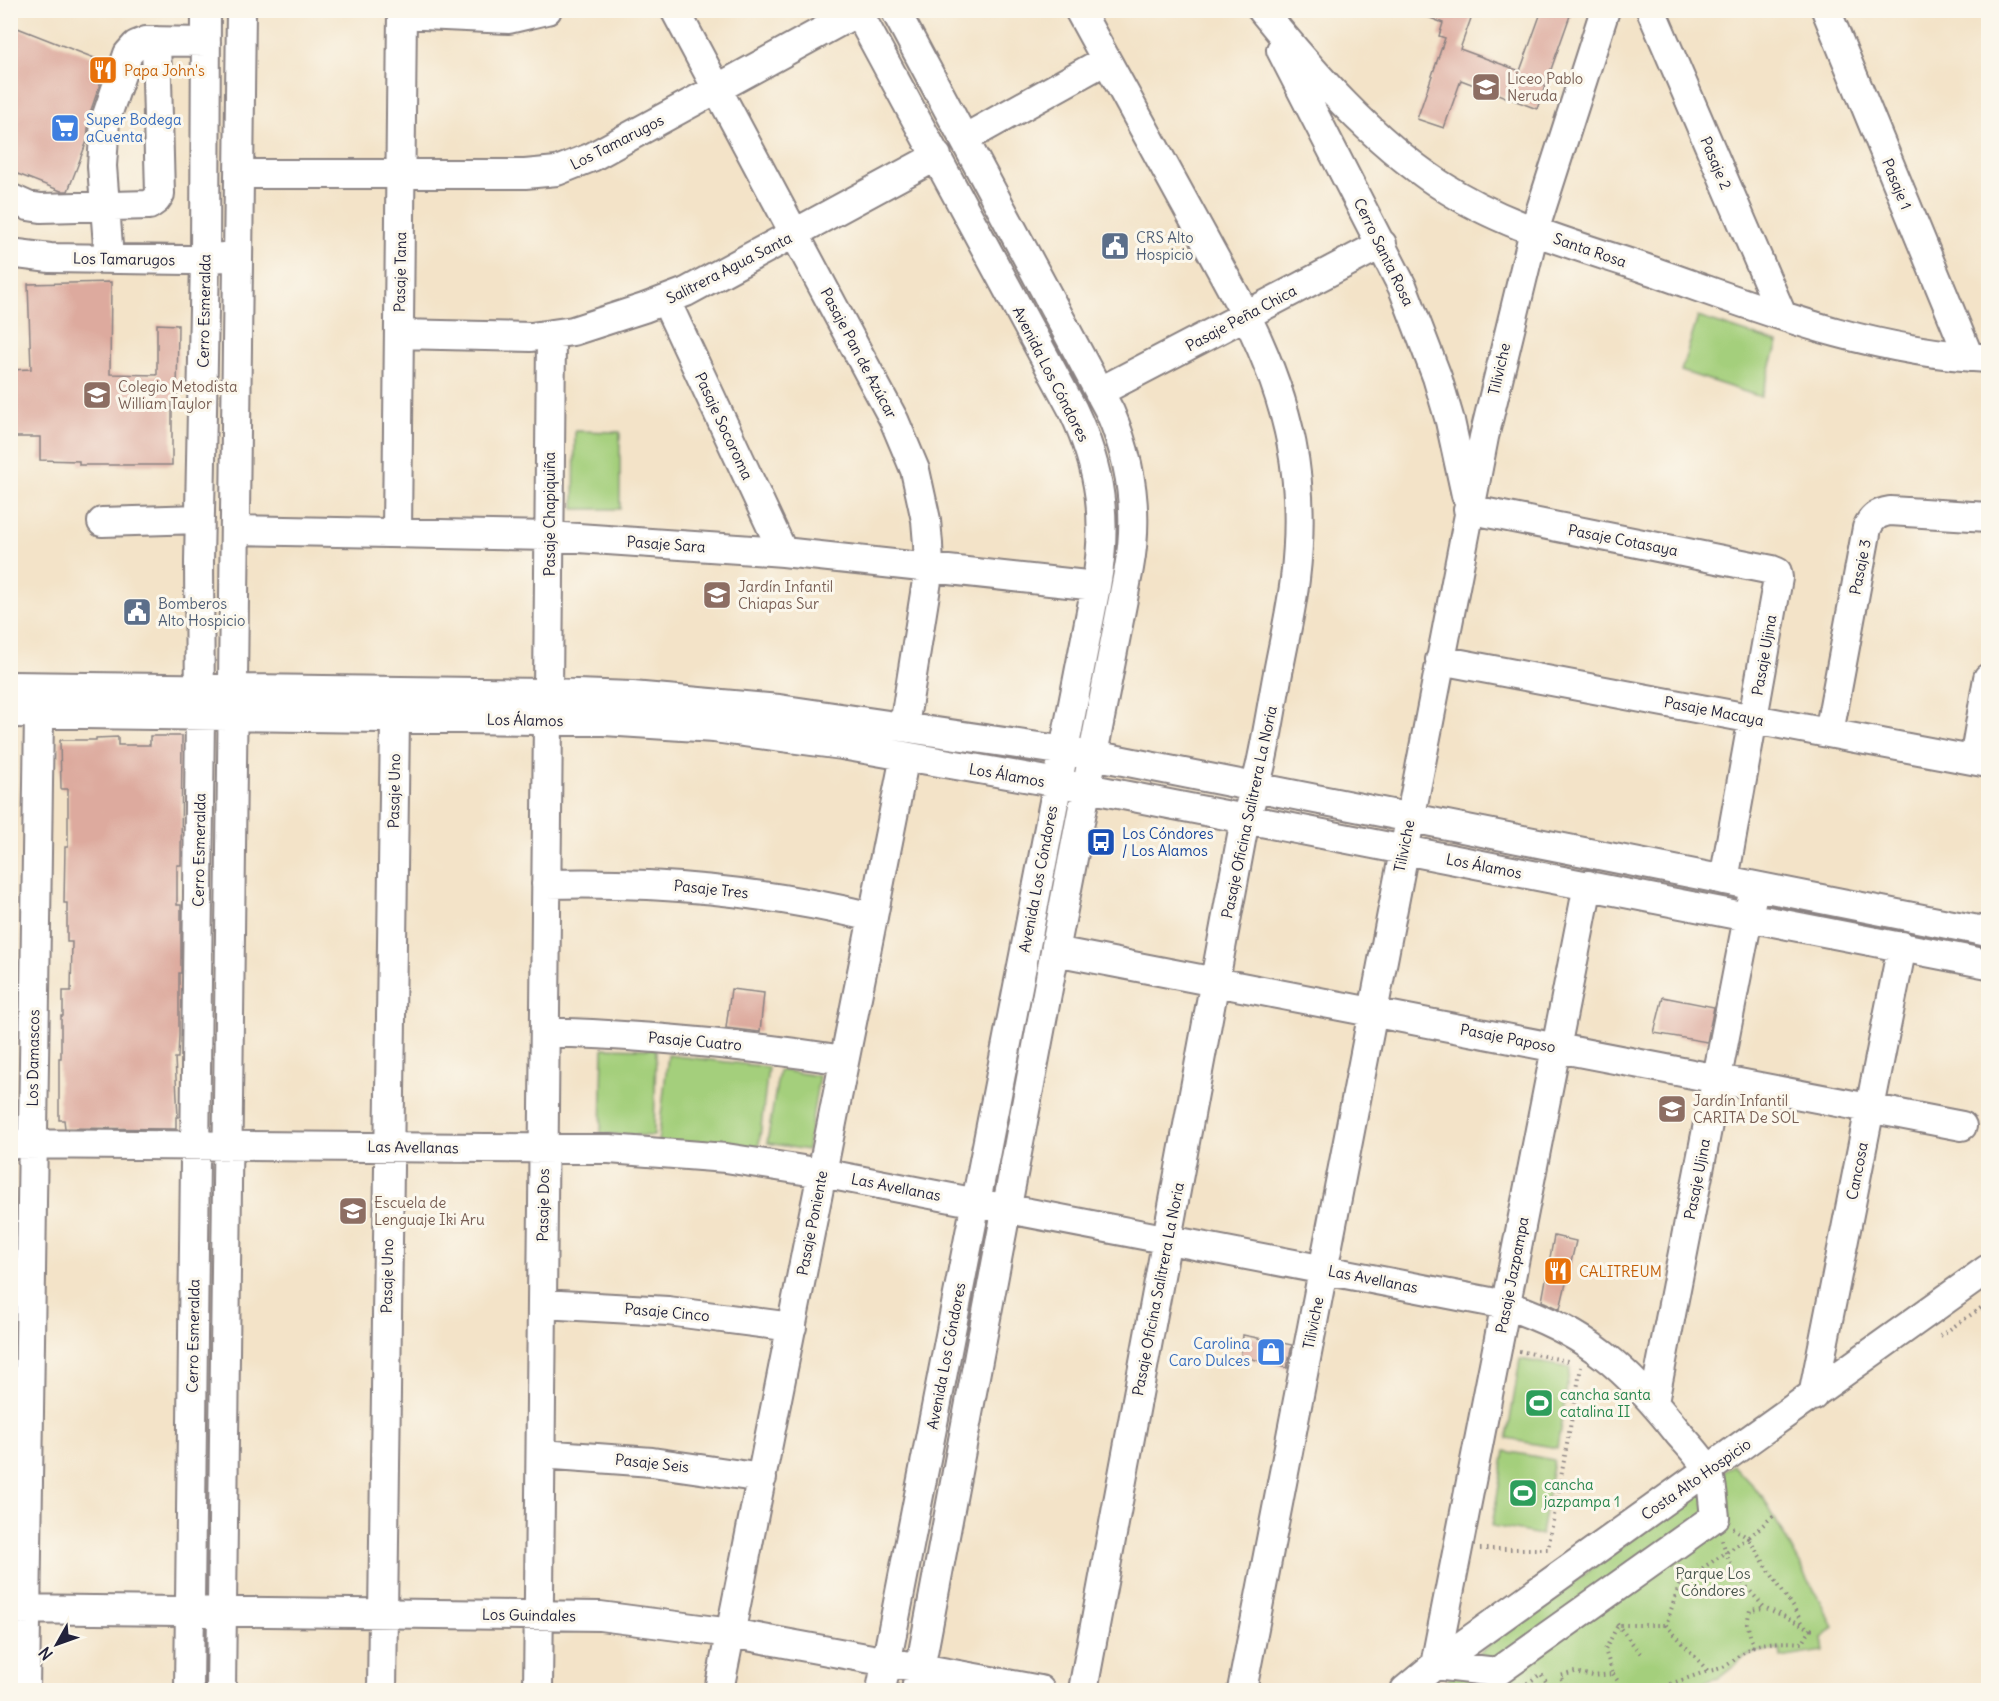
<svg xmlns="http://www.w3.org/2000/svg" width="1999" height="1701" viewBox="0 0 1999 1701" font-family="Delius,sans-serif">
<rect width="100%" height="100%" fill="#fbf7ec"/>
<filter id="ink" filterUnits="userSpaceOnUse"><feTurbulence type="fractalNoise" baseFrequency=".0167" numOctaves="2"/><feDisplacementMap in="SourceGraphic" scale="12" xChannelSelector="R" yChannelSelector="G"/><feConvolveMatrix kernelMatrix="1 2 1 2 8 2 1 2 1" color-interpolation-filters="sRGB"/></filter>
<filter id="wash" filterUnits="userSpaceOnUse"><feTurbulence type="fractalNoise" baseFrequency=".008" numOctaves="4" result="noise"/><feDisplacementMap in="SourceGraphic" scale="24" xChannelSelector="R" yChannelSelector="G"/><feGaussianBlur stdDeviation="1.35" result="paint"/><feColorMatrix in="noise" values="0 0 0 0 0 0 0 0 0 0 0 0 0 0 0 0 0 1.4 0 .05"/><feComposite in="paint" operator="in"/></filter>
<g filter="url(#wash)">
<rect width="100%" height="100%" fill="#f3e3c8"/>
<!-- green -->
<path fill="#a4cf7b" stroke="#63785b" stroke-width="1.5" d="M1698,317L1778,343L1761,397L1681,371Z
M575,431L620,432V509H574Z
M603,1048L656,1049L654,1136L601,1134Z
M668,1055L768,1067L758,1154L658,1142Z
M779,1070L819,1076L807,1150L767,1143Z
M1520,1359L1570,1368L1557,1448L1507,1439Z
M1505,1451L1554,1460L1541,1535L1492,1526Z
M1733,1465L1763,1497L1834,1627L1822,1639L1824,1651L1781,1658L1780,1650L1757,1652L1744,1658L1719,1678L1672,1690H1436L1495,1640Z"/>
<g id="blocks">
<!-- building -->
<path fill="#ddaa9e" d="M1415,10H1474L1460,49L1520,71L1542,10H1572L1537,109L1461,80L1444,128L1417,119L1445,38L1439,36L1443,23L1415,12Z
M10,25L107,63L89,116L87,141L68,191H61L10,171Z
M111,282L110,374L157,375V324L178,325L177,397H172V465H79V461L40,460V437H10V370L31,369L28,284Z
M150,736H182L181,865H177V905H181V973H179V1035L178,1058H175L178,1117H176V1129L65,1128L64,1120H59V1058H61V1016H63V991H71L72,942H67V903H64L65,847H68V789H61L60,740H96V738L118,737V745H150Z
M731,989L764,993L760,1032L726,1028Z
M1663,997L1714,1007L1707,1042L1654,1033Z
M1554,1236L1576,1241L1560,1309L1542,1301Z
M1243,1335L1292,1345L1287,1368L1241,1356Z"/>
</g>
</g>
<g filter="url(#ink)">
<use href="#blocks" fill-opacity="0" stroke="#8a8282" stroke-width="1.5"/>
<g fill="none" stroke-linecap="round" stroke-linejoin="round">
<!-- minor casing -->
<g stroke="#8a8282" stroke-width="32">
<path id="minor" d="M675,10L894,420L915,470L926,520L928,544L929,568L904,726
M857,10L1073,410C1101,469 1108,521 1096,586L881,1690
M895,10L1110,412C1132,463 1139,513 1129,568L1055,951L916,1690
M1079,10L1246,315C1290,404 1307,480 1295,579C1291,612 1283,645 1277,678C1268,726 1262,774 1245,819L1083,1690
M1262,10C1314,74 1371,139 1439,184C1501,225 1575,245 1644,268C1759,308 1866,352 1988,358
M1651,10L1782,315
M1826,10L1969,357
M402,14L509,19L547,10
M1281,50L1403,288L1437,377L1450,421L1466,495
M964,139L1106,60
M239,174H525L557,171L592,157L861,10
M10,198L28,206L41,208L149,205L156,200L160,194L156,41
M10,253L50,258L188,260L224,257
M109,259L102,166L105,121L128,54L136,45L146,41L206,42
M666,301L783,552
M399,334L531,337L573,331L644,308L686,292L937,156
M1099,392L1382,244
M1468,509L1772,570L1777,572L1778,578L1724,880
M102,522L200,519
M235,530L549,536L783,552L1096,586
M397,533L402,10
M1440,660L1988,763
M10,686L548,693L632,696L779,709L1093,755L1988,932
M548,693L551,336
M10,713L604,721L714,728L842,745L1087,788L1988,964
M1829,733L1867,528C1872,517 1878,513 1890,511L1988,517
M1974,760L1988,678
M546,884C659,881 763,891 873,917
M1055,951L1962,1126
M545,1032C646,1035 745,1045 844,1060
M10,1144L609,1149L726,1158L822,1173L1506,1305C1587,1332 1628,1369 1680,1435C1688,1444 1704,1461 1708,1471C1713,1485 1713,1503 1715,1517L1497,1672L1435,1665L1588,885
M542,1304L668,1311L792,1327
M1813,1396L1902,946
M1654,1402L1752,897
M541,1454L652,1462L762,1478
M10,1609L600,1616L731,1633L1040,1690
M25,1690L39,714
M189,1690L200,716L199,562L205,258L206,10
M221,1690L241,10
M382,1690L395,719
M538,1690L548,720
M719,1690L905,756
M1242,1690L1484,437L1534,231L1605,10
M1405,1690L1435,1665L1988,1269"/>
</g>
<!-- path -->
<path stroke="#8a8282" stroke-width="4" stroke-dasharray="1.5 4.5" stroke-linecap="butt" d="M1940,1336L1988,1303
M1519,1351L1568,1361
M1773,1516L1748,1538L1804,1625
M1722,1540L1732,1570L1764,1607L1811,1629L1803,1643C1789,1642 1765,1641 1752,1647C1732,1657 1734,1667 1708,1671L1666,1625L1680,1583L1748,1538L1733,1528
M1480,1549H1548L1581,1367
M1617,1624L1643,1657
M1753,1647L1747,1623L1750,1610L1763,1608
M1613,1674L1624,1690
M1517,1690L1541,1674L1551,1689
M1568,1690L1560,1676L1575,1672L1593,1676L1613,1674L1605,1650L1618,1625H1666
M1660,1690L1670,1684L1708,1671"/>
<!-- minor -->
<use href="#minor" stroke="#fff" stroke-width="28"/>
</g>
</g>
<!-- icons -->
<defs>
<g id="restaurant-square" transform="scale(1.5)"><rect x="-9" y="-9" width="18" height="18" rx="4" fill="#e8710a" stroke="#fbf7ec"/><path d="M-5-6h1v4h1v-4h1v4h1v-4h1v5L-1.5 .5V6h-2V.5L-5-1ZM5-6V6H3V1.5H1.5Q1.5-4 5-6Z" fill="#fff"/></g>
<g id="school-square" transform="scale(1.5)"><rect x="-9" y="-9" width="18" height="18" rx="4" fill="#8d6e63" stroke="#fbf7ec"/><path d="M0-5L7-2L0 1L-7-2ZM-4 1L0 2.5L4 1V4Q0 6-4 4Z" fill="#fff"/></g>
<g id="supermarket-square" transform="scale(1.5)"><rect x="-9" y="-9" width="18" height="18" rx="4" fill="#3f7fe0" stroke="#fbf7ec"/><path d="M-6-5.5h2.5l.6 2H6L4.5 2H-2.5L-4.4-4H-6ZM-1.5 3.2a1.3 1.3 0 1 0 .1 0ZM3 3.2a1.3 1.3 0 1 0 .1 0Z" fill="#fff"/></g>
<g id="civic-square" transform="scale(1.5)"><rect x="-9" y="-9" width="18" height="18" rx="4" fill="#5c6f8a" stroke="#fbf7ec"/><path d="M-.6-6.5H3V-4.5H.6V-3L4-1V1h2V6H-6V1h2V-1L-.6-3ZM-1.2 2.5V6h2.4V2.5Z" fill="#fff"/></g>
<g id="bus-square" transform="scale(1.5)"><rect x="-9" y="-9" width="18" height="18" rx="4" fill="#1a4fb4" stroke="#fbf7ec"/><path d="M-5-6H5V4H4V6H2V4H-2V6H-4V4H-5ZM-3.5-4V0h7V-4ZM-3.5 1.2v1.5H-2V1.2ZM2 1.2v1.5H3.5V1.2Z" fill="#fff"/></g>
<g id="shop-square" transform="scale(1.5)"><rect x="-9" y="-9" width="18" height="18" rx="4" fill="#3f7fe0" stroke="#fbf7ec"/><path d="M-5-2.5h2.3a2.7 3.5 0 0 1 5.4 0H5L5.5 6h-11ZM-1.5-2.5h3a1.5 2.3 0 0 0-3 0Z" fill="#fff"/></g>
<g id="stadium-square" transform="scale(1.5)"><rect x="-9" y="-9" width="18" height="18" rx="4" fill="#2e9e5b" stroke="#fbf7ec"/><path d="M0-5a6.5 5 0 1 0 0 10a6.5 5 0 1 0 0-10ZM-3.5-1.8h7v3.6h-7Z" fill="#fff"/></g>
</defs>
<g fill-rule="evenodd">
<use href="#restaurant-square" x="103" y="70"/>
<use href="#school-square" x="1486" y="87"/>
<use href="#supermarket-square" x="65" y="128"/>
<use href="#civic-square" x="1115" y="246"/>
<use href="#school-square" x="97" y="395"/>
<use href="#school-square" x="717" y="595"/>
<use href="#civic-square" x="137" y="612"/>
<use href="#bus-square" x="1101" y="842"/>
<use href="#school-square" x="1672" y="1109"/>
<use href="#school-square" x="353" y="1211"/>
<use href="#restaurant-square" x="1558" y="1271"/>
<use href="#shop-square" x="1271" y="1352"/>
<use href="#stadium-square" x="1539" y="1403"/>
<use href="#stadium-square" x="1523" y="1493"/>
</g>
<g text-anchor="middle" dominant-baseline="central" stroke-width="6" stroke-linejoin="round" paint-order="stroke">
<!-- food labels -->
<g font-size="15" fill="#c56008" stroke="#fbf7ec" text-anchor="start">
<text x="124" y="70">Papa John's</text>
<text x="1579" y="1271">CALITREUM</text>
</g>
<!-- education labels -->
<g font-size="15" fill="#785e54" stroke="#fbf7ec" text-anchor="start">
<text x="1507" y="78">Liceo Pablo<tspan x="1507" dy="17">Neruda</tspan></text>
<text x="118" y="386">Colegio Metodista<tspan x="118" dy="17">William Taylor</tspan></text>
<text x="738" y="586">Jardín Infantil<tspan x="738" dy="17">Chiapas Sur</tspan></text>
<text x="1693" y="1100">Jardín Infantil<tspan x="1693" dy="17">CARITA De SOL</tspan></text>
<text x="374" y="1202">Escuela de<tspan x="374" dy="17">Lenguaje Iki Aru</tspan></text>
</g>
<!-- shop labels -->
<g font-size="15" fill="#366cbe" stroke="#fbf7ec" text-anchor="start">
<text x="86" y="119">Super Bodega<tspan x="86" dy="17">aCuenta</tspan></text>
<text x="1250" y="1343" text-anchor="end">Carolina<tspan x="1250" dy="17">Caro Dulces</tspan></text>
</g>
<!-- street labels -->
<g font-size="15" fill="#22223b" stroke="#fbf7ec">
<text transform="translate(617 142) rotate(-27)">Los Tamarugos</text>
<text transform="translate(1716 163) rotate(67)">Pasaje 2</text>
<text transform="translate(1897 184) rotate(68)">Pasaje 1</text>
<text transform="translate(1590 250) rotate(19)">Santa Rosa</text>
<text transform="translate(1384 252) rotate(64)">Cerro Santa Rosa</text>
<text transform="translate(124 259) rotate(1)">Los Tamarugos</text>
<text transform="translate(729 268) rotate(-27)">Salitrera Agua Santa</text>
<text transform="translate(400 272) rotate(-89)">Pasaje Tana</text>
<text transform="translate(204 311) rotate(-89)">Cerro Esmeralda</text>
<text transform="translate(1241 318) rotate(-28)">Pasaje Peña Chica</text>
<text transform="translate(859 353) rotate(62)">Pasaje Pan de Azúcar</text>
<text transform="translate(1499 369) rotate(-77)">Tiliviche</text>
<text transform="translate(1051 374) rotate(63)">Avenida Los Cóndores</text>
<text transform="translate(724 426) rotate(65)">Pasaje Socoroma</text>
<text transform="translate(549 514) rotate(-90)">Pasaje Chapiquiña</text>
<text transform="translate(1623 540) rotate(11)">Pasaje Cotasaya</text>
<text transform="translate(666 544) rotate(4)">Pasaje Sara</text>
<text transform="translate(1860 567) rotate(-79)">Pasaje 3</text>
<text transform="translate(1764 655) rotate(-80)">Pasaje Ujina</text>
<text transform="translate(1714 711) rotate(11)">Pasaje Macaya</text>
<text transform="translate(525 720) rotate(1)">Los Álamos</text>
<text transform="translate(1007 775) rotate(10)">Los Álamos</text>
<text transform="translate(394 791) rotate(-89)">Pasaje Uno</text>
<text transform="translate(1249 812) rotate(-78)">Pasaje Oficina Salitrera La Noria</text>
<text transform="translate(1404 846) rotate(-79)">Tiliviche</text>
<text transform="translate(199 850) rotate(-89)">Cerro Esmeralda</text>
<text transform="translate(1484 866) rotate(11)">Los Álamos</text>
<text transform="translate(1038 879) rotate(-79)">Avenida Los Cóndores</text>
<text transform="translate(711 889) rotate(6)">Pasaje Tres</text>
<text transform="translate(1508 1038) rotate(11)">Pasaje Paposo</text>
<text transform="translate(695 1041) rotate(5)">Pasaje Cuatro</text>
<text transform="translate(33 1058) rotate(-89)">Los Damascos</text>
<text transform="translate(413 1147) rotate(1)">Las Avellanas</text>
<text transform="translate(1857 1171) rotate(-79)">Cancosa</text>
<text transform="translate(1697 1179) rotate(-79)">Pasaje Ujina</text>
<text transform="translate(896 1187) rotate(11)">Las Avellanas</text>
<text transform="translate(543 1205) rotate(-89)">Pasaje Dos</text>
<text transform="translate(812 1223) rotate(-79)">Pasaje Poniente</text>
<text transform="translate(1512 1275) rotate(-79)">Pasaje Jazpampa</text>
<text transform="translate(387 1276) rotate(-89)">Pasaje Uno</text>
<text transform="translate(1373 1279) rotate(11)">Las Avellanas</text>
<text transform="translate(1158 1289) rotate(-79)">Pasaje Oficina Salitrera La Noria</text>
<text transform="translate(667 1312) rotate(5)">Pasaje Cinco</text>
<text transform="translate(1313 1323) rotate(-79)">Tiliviche</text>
<text transform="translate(193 1336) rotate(-89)">Cerro Esmeralda</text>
<text transform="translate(946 1356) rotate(-79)">Avenida Los Cóndores</text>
<text transform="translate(652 1463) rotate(6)">Pasaje Seis</text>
<text transform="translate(1696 1479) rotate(-35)">Costa Alto Hospicio</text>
<text transform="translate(529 1615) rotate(1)">Los Guindales</text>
</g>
<!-- service labels -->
<g font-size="15" fill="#4e5e75" stroke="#fbf7ec" text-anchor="start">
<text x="1136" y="237">CRS Alto<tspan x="1136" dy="17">Hospicio</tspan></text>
<text x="158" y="603">Bomberos<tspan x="158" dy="17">Alto Hospicio</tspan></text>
</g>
<!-- transit labels -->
<g font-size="15" fill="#164399" stroke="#fbf7ec" text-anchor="start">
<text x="1122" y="833">Los Cóndores<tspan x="1122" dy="17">/ Los Alamos</tspan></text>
</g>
<!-- leisure labels -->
<g font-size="15" fill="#27864d" stroke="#fbf7ec" text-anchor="start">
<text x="1560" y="1394">cancha santa<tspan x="1560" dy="17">catalina II</tspan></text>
<text x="1544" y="1484">cancha<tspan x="1544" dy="17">jazpampa 1</tspan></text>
</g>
<!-- park labels -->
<g font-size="15" fill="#49564e" stroke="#fbf7ec">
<text x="1713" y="1573">Parque Los<tspan x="1713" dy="17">Cóndores</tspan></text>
</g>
</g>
<!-- margin -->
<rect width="1999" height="1701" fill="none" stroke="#fbf7ec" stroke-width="36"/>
<!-- north arrow -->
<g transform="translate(57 1644) rotate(230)" stroke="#fbf7ec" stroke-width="4.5" paint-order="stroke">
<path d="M0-4.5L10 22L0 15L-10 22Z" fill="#22223b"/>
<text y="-9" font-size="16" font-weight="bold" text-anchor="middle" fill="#22223b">N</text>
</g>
</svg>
